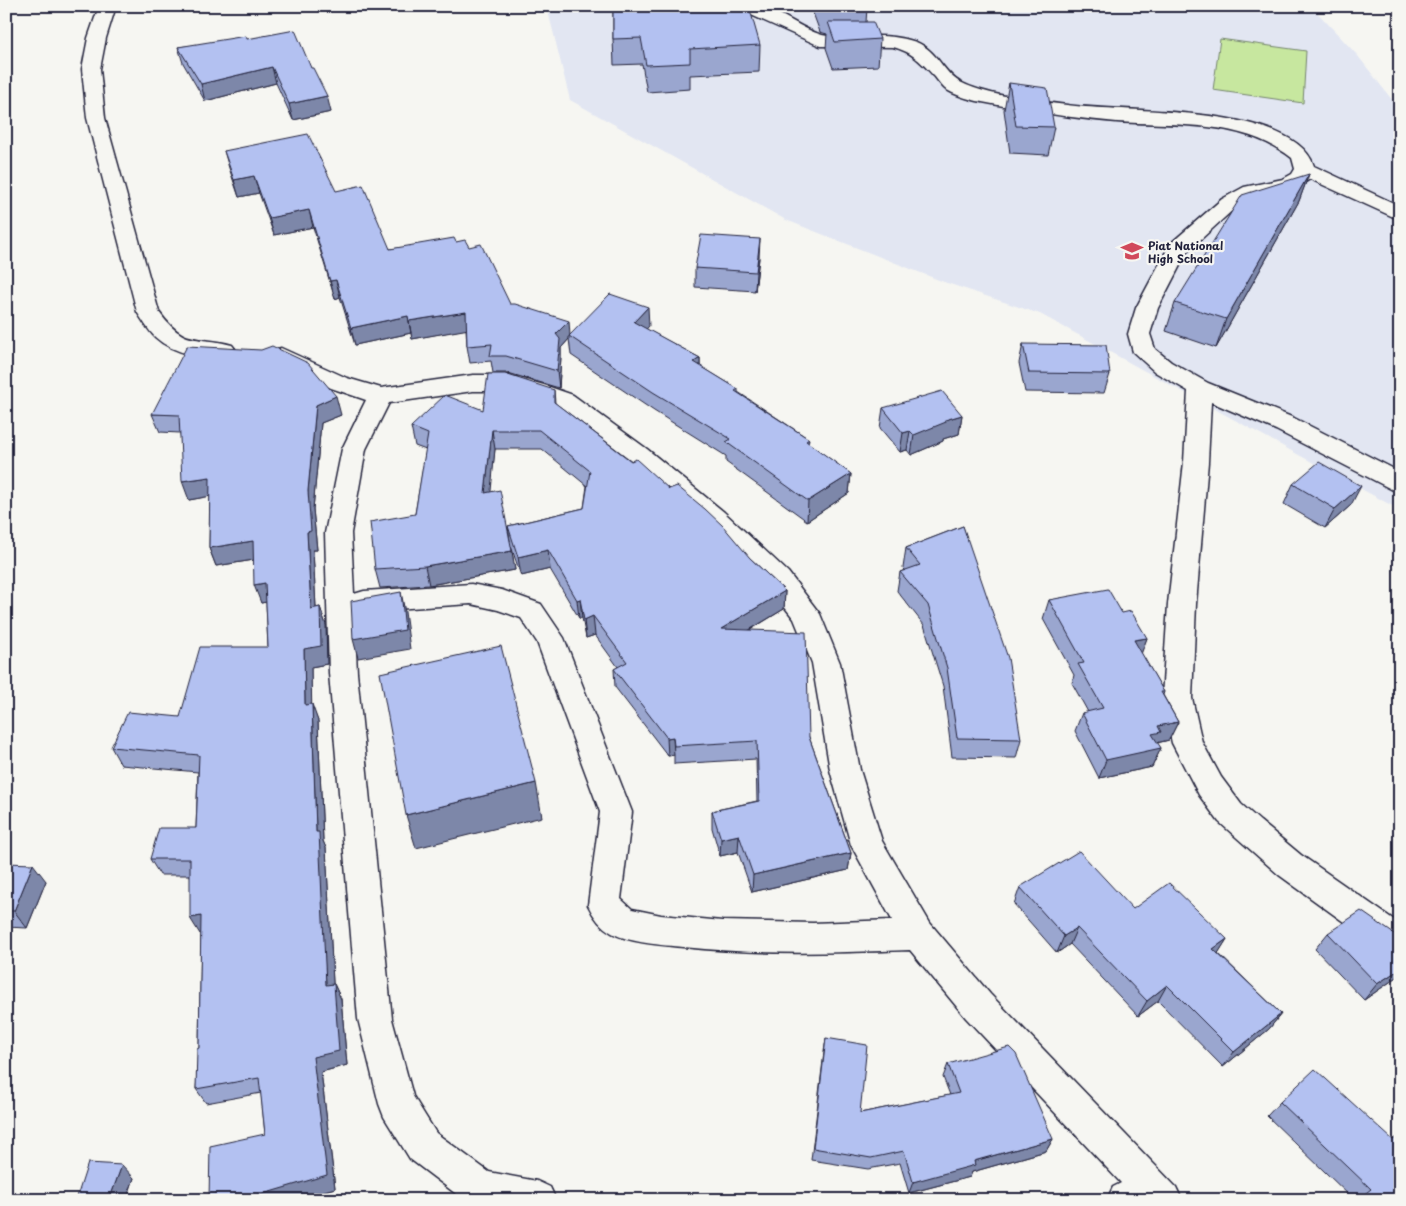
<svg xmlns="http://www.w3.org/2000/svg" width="1406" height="1206" viewBox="0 0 1406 1206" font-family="'Playpen Sans',sans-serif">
<rect width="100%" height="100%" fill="#f6f6f2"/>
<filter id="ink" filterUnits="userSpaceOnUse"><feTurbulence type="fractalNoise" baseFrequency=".02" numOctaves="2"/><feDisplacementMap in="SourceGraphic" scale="10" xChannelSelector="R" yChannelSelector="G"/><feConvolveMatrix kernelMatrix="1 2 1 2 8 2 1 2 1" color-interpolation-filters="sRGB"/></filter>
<g filter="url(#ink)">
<!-- built -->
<path fill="#e2e6f2" d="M589,6H1307L1314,9L1358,56L1393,101L1400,105V510L1040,314L944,282L786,220L570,100L548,11Z"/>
<!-- green -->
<path fill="#c7e79f" stroke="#74846d" d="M1220,39L1306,51L1303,103L1213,90Z"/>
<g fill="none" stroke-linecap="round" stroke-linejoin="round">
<!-- minor casing -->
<g stroke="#22223b" stroke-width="3">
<path id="minor" d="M99,6H116L106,38L100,69L105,118L159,312C185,348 196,335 232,345L236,350L232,355C208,361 173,354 155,337C148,330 143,321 137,312L87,118L82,69L88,38Z
M738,6C745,6 754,5 760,6C782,12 801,29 822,35C829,37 838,36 845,36C868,36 893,34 916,42C938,51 943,73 960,82C987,96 1036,101 1067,105C1122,113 1294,104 1314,166L1400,206V220L1310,179L1296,188L1257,196L1236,207L1187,252L1158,308L1150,334L1155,349L1171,362L1208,383L1294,418L1400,472V492L1391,489L1276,430L1211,402L1208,462L1196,604L1192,698L1202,742L1221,777L1241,804L1260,821L1301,855L1400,924V958L1388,954L1279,875L1219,822L1199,795L1172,743L1162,698L1168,604L1184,462L1188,391L1155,372L1133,352L1128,334L1136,308L1170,244L1222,199L1244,187L1283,179L1292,174L1295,169L1292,158C1242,119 1176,126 1117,122C1070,118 1023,110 977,101C968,99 953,94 945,89C942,86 938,81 935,77C922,63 913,52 893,47L820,46L740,10Z
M281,348L347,378L381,388L473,375H508L544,385L573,395L647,449L724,512L788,572L820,614L840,663L860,770L882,841L930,923L990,994L1176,1187L1182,1200H1107L1113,1187L1121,1183L966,1018L910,950C834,953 758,955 683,947C662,945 630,943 612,933C601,927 593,916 588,905L600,812L537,642L521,618L498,610L471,604L364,611L354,608L357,673L392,1019L413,1096L436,1133L489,1172L537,1181L550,1187L556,1200H464L410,1159L384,1117L379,1104L358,1019L329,673L325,533L342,449L366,400L331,388L273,360L269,355L273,350ZM473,391H508L557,407L629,461L706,526L768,586L794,619L812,663L830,770L851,845L892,920L813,923L722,921L661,915L632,909L621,899L632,812L564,638L541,604L502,590L471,584L364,591L354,594L351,533L366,449L389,403Z"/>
</g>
<!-- minor -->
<use href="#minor" fill="#f6f6f2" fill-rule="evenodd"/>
</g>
<!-- wall -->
<path fill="#9aa6cf" stroke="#22223b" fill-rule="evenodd" d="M613,6L760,45L759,72L690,75V89L647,92L642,64L614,65L613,39Z
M813,6H867V8L866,22L880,39L878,66L833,68L826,48L827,34L820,32L813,13Z
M247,39L311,68L331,112L293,120L276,83L205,101L183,63L178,47Z
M1009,83L1054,127L1048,155L1010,153L1004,110Z
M224,151L336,191L390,249L456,242L469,247L510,304L570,335L649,326L646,329L700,358V366L738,389V392L809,439L808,443L851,474L849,493L807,521L726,462V456L654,411L571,355L569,339L561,348V356L559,388L508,373H493L491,361L470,363L467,346L466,329L412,339L411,333L355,345L340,297L335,299L313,227L274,235L259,193L239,197L229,168Z
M1309,174L1299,201L1216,348L1166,331L1175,303Z
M759,258L755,291L695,287V268Z
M1400,269V276L1397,275Z
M1023,344L1110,374L1104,393L1025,392L1019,363Z
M554,390L555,403L669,489L750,558L785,591L784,609L750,630L809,737L851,853L848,870L752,892L738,852L720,856L712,828V811L757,801L756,759L674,764V755L668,756L615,687L614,669L618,667L595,635L586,638L582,618H579L550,569L521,576L511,546L515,570L429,585L380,588L375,569L415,514L426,450L415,446L411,427L483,410ZM495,449H542L587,486L584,508L508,526L510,541L490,492Z
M883,408L962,415L959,434L943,439V441L911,455L907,450L900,452L880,428Z
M152,414L341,415L321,423L313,509L317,550H313L316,608L320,607L326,625L327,664L311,667V704L318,721L323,841L326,848L333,984H334L341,999L347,1065L321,1072L335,1188L293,1200H76L134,1178L128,1196L209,1200L265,1134L261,1093L206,1103L196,1089L199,1048L201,934L190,875H160L150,859L196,828L198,772L121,765L111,747L180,717L268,647L266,602L261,603L254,560L216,566L209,548L210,496L189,500L180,433L160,432Z
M1293,484L1351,505L1325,528L1284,504Z
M963,526L1021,739L1016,758L952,757L943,686L924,625L897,591L900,572L905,570L903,568L906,548Z
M1049,600L1122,613L1147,638L1141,653L1164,692L1163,695L1178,722L1169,740L1157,743L1161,748L1152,767L1099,778L1075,731L1082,713L1088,712L1072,683L1074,675L1043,619Z
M6,863L46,881L27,928L6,927Z
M1020,887L1133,909L1227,939L1218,953L1281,1014L1269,1029L1223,1067L1158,1001L1138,1016L1070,944L1057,953L1014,904Z
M1328,933L1400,938V975L1364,1000L1315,949Z
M826,1038L860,1113L950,1095L943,1077L948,1064L1053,1139L1046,1151L972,1172L970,1177L909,1193L900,1163L868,1169L811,1160L824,1052Z
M1280,1102L1393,1140L1400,1200H1354L1267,1116Z"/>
<!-- shaded-wall -->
<path fill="#7d87a9" stroke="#22223b" d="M272,67L276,83L205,101L201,84Z
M327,96L331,112L293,120L289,104Z
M1309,174L1299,201L1216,348L1226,319Z
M254,176L259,193L239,197L234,180Z
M309,210L313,227L274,235L269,218Z
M760,239L759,258L755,291L756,272Z
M336,280L340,297L335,299L330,281Z
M648,307L649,326L635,342L634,322Z
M466,312L469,329L412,339L409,321Z
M408,316L411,333L355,345L351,328Z
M569,321L570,336H569V339L561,348V356L559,388L557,371L556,334Z
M700,358V377L694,362Z
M336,396L341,415L321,423L313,509L317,550H313L317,627L311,609L307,532L308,491L316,405Z
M962,415L959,434L943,439V441L911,455L914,435L945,420Z
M492,430L495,449L489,512L485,493Z
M910,431L907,450L900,452L903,433Z
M851,474L849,493L807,521L808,501Z
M210,477L217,495L189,500L182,481Z
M1361,486L1351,505L1325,528L1335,509Z
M253,541L260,559L216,566L209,548Z
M548,550L550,569L521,576L518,557Z
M512,551L515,570L429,585L425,566Z
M265,583L272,601L261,603L254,585Z
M785,591L784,609L721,647V629Z
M401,592L405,612L410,649L358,658L353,639Z
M580,599L582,618H579L577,600Z
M320,607L326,625L327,664L311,667L312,722L305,705L304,649Z
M593,616L595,635L586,638L584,620Z
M1147,638L1140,657L1134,640Z
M312,704L318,721L323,841L326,848L334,1001L326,985L316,832Z
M1178,722L1169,740L1156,743L1161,748L1152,767L1099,778L1106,760L1152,734L1158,726Z
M673,737L674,755L668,756L667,738Z
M536,783L542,817L416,848L406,815Z
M739,835L738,852L720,856L721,839Z
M851,853L848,870L752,892L753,875Z
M33,864L46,881L27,928L14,911Z
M201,916L210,932L200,934L190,918Z
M1077,928L1070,944L1057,953L1064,936Z
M1227,939L1217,955L1213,949Z
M1400,969V975L1364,1000L1377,984Z
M334,984L341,999L347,1065L321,1072L335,1188L293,1200H243L313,1057Z
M1167,985L1158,1001L1138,1016L1147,1001Z
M1281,1014L1269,1029L1223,1067L1234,1052Z
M1053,1139L1046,1151L972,1172L970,1177L909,1193L913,1182L974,1161Z
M122,1165L134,1178L126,1200L111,1195Z"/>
<!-- building -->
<path fill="#b3c1f1" stroke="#22223b" d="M613,6H749L760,45L690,49V63L646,65L641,38L613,39Z
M822,6H867V8H832Z
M828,22H873L880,39L835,42Z
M295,30L311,68H313L327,96L289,104L272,67L201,84L178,47L246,36L247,39Z
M1009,83L1047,88L1054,127L1016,126Z
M308,134L336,191L363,185L390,249L454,238L456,242L465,240L469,247L481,244L510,304H515L569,321L556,334L560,339L557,371L506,356H490L492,344L467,346L466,312L409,321L408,316L351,328L336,280L330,281L309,210L269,218L254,176L234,180L224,151Z
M1309,174L1226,319L1175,303L1242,195Z
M701,235L760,239L756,272L695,268Z
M610,294L648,307L634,322L700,358L694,362L738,389L735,391L809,439L806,441L851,474L808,501L726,442L731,439L653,392L569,336Z
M1023,344L1106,345L1110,374L1029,373Z
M187,346L261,350L272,346L308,363L336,396L316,405L308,491L311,531L307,532L311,609L320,607L321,646L304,649L305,705L312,704L316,832H319L326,985L334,984L339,1051L313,1057L327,1175L243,1200H76L88,1163L122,1165L111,1195L209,1200L210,1146L265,1134L259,1078L196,1089L197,1049L199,1048L201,916L190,918V859H150L159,828H196L199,755L111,747L128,712L180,717L200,647H268L265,583L254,585L253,541L209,548L210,477L182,481L179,415L152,414Z
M488,374H505L554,390V402L631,461L636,459L669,489L677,486L705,509L723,526L750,558L785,591L721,629L806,632L809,737L851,853L753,875L739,835L721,839L712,811L759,801L757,741L674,746L673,737L667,738L614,669L627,662L593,616L584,620L580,599L577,600L548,550L518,557L508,526L584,508L590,471L539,430H492L485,493L500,490L512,551L425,566L375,569L370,522L415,514L428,434L411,427L445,395L483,410Z
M942,391L962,415L945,420L946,422L914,435L910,431L903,433L883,408Z
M1319,462L1361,486L1335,509L1293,484Z
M963,526L1008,658L1021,739L957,738L947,668L928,605L900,572L920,565L906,548Z
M1108,589L1122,613L1131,611L1147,638L1134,640L1164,692H1161L1178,722L1158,726L1161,732L1152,734L1161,748L1106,760L1082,713L1103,708L1078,664L1084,663L1049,600Z
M401,592L405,630L353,639L351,601Z
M501,646L536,783L406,815L380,673Z
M1079,851L1133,909L1169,883L1227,939L1213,949L1281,1014L1234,1052L1167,985L1147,1001L1077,928L1064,936L1020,887Z
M6,863L33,864L14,911H6Z
M1361,911L1400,938V969L1377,984L1328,933Z
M826,1038L867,1045L860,1113L959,1093L948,1064L1009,1047L1016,1054L1053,1139L974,1161L975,1165L913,1182L904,1151L871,1158L813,1148Z
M1315,1069L1393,1140L1400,1135V1200H1357L1371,1189L1280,1102Z"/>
</g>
<!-- icons -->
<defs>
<g id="school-bare" transform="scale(1.725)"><path d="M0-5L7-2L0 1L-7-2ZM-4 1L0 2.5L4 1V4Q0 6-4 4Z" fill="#d1495b" stroke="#f6f6f2" stroke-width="2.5" paint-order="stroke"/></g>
</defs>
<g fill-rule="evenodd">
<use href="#school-bare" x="1132" y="251"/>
</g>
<g text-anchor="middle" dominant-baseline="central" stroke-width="4.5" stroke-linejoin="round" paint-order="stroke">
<!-- far-poi labels -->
<g font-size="11" font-weight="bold" fill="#22223b" stroke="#f6f6f2" text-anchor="start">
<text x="1148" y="245">Piat National<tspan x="1148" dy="13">High School</tspan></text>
</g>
</g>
<!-- margin -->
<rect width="1406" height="1206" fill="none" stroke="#f6f6f2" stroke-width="25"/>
<rect x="12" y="12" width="1381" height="1181" fill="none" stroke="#22223b" stroke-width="2" filter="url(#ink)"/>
</svg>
